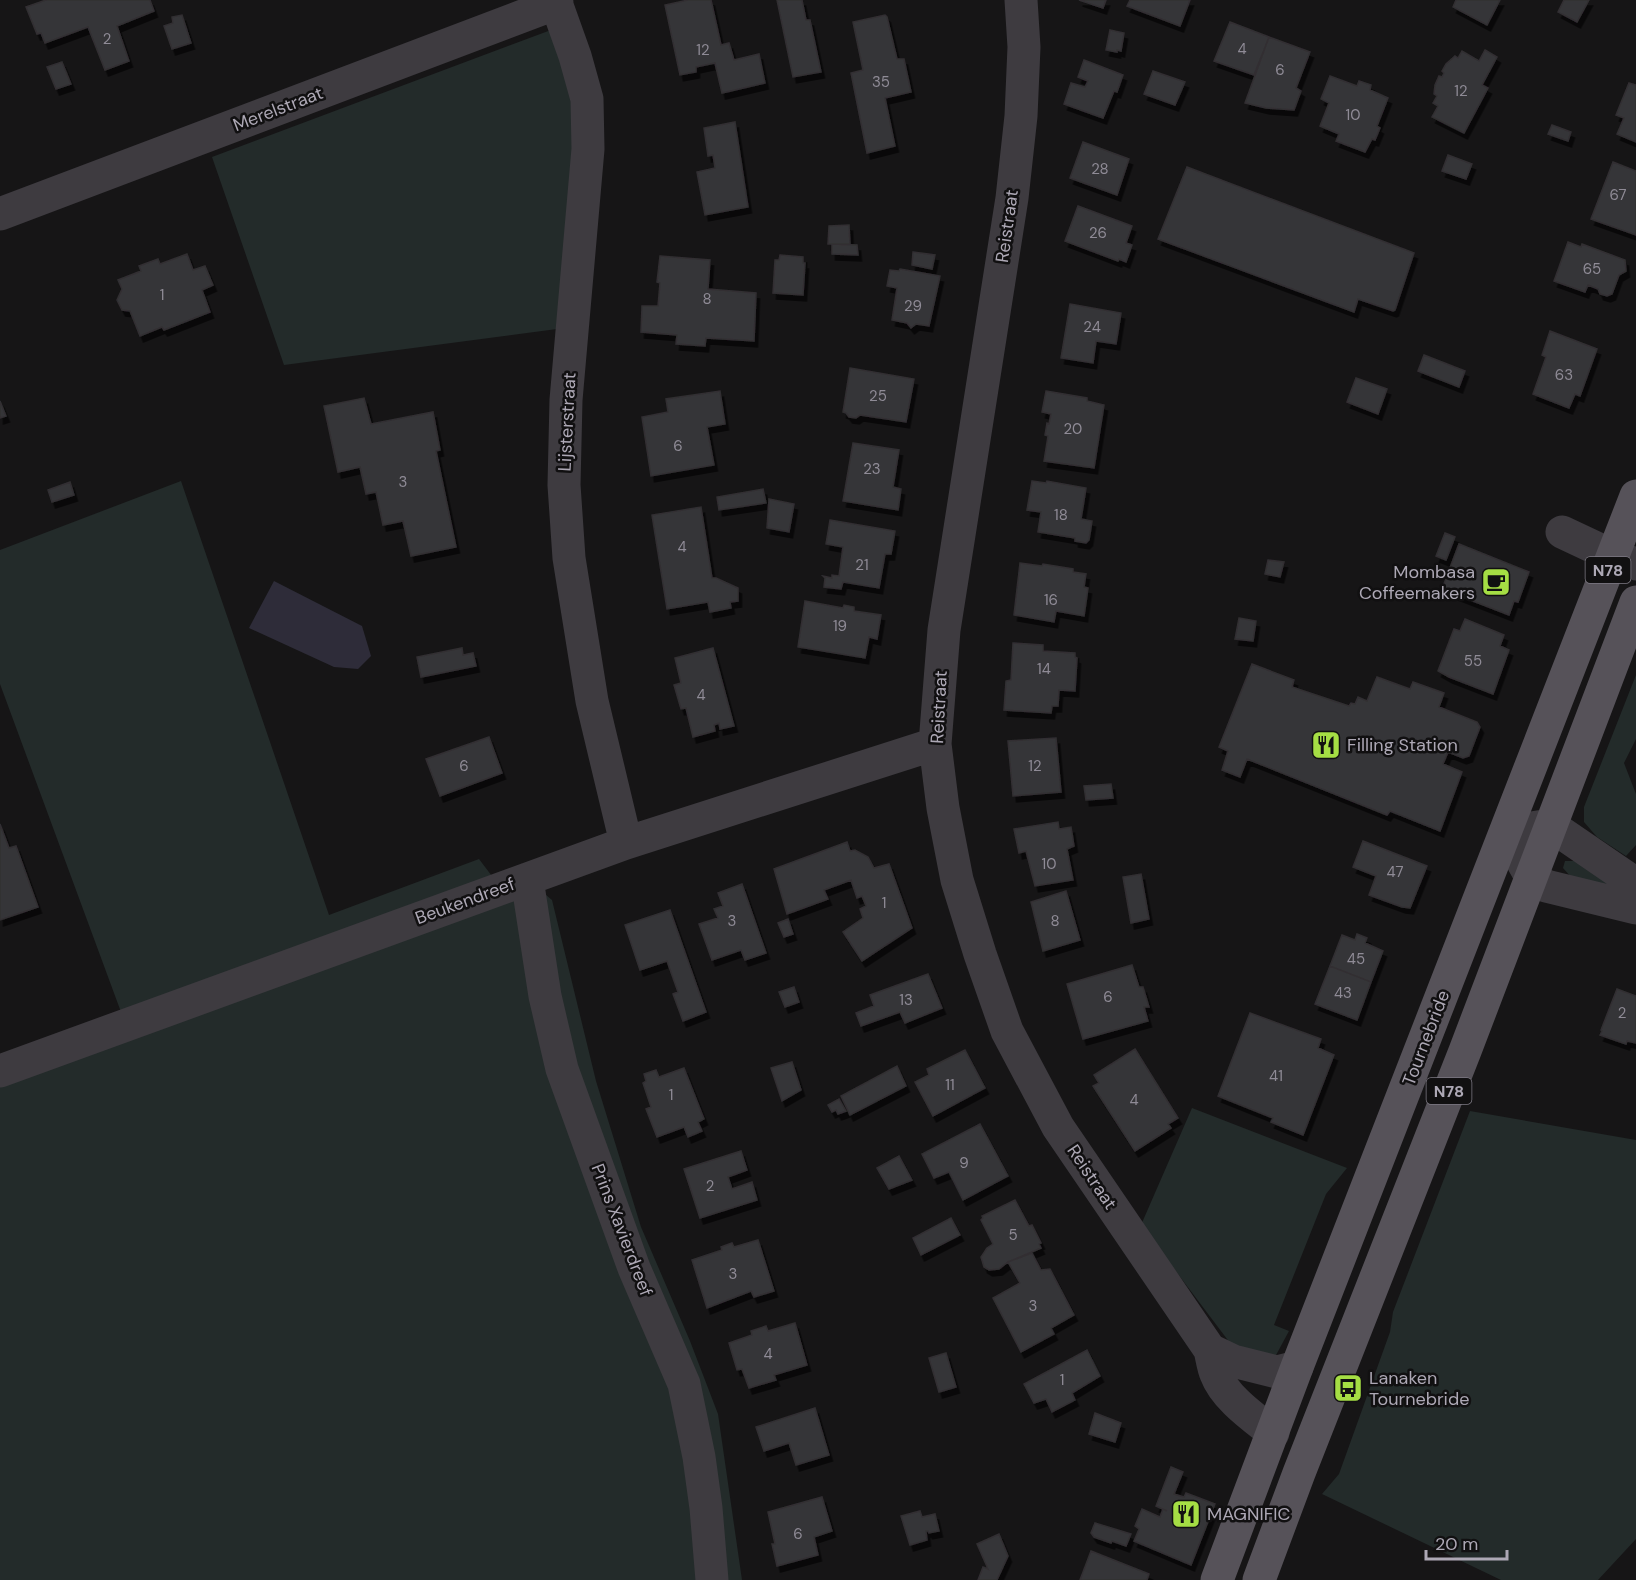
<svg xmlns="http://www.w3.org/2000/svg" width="1636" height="1580" viewBox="0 0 1636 1580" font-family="'DM Sans',sans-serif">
<defs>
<filter id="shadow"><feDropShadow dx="3.5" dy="6" stdDeviation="0" flood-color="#0009"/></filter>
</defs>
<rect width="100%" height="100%" fill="#161516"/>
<!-- green -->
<path fill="#232b2a" d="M551,30L576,113L557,329L284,365L212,157Z
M181,481L329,915L479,859L501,888L527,879L552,900L596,1081L641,1227L690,1341L718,1414L742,1580H0V1057L121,1012L0,684V550Z
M1636,675V739L1624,763L1636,794V845L1626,856L1597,837L1584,822V807Z
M1565,861H1574L1631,890L1571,877L1563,868Z
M1192,1108L1347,1168L1326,1194L1274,1325L1289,1331L1275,1357L1233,1347L1141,1225Z
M1470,1111L1636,1140V1539L1598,1580H1501L1322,1494L1339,1474L1390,1332L1393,1312Z"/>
<!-- water -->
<path fill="#2e2c39" d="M274,581L362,626L371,656L358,669L334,667L249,628Z"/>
<!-- building -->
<path fill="#363538" stroke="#312f32" stroke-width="1.5" filter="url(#shadow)" d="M46,0H150L154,11L117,26L129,61L105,70L88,27L45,43L41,33L37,34L26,7Z
M688,0H711L721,45L729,43L734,60L759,54L765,83L722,93L715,63L696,67V72L680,75L665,5Z
M777,0H802L806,20H810L821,72L793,77Z
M1079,0H1106L1103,8Z
M1130,0H1190L1180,26L1127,6Z
M1456,0H1500L1487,25L1453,7Z
M1564,0H1589L1577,22L1558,12Z
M182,15L191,43L172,49L164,26L173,23L172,17Z
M885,15L887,17L897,59H904L911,92L885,98L895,146L867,153L851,73L863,70L853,22Z
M1230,22L1269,37L1254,75L1214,61Z
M1110,30L1124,33L1121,51L1117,50V52L1106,50Z
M1269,37L1310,52L1296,88L1301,91L1294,110L1266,108L1245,103Z
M1485,50L1497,57L1482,85L1488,88L1464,133L1432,117L1438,106L1433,103L1437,96L1434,94L1435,85L1439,76L1442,77L1444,73L1442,71L1446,64L1455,56L1458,58L1462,51L1479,61Z
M1084,60L1123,75L1117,92L1114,91L1103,118L1064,104L1071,83L1085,87L1088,81L1078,77Z
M62,62L71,84L56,89L47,67Z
M1153,71L1185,82L1175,105L1144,94Z
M1330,76L1357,86L1359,81L1371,85L1370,90L1388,98L1377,126L1380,128L1375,140L1372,139L1365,152L1336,141L1339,134L1320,126L1329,103L1321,99Z
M1629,83L1636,85V142L1617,134L1624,118L1616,115Z
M735,122L748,207L705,215L697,172L715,168L713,155L708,156L704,128Z
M1552,125L1571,132L1568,141L1548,134Z
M1083,142L1129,159L1117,195L1070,178Z
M1448,155L1472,164L1466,179L1442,171Z
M1613,162L1636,171V235L1591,219Z
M1187,167L1414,253L1395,310L1393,311L1358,299L1354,312L1158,239Z
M1078,206L1132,226L1126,243L1132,245L1126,262L1119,259L1118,261L1065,241Z
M849,225L850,244H828L829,226Z
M1568,242L1581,247L1582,244L1625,260L1626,271L1619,275L1612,294L1607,296L1600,294L1598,289L1588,285L1585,292L1554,281Z
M832,244L857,245L858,255L832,254Z
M913,252L935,255L932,269L912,265Z
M187,254L193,270L205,266L213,285L202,290L210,312L164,330L162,327L140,336L130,311L122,310L117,300L122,289L118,280L141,271L139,266L158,259L160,264Z
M780,255L803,257V263H805L803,295L773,293L775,260H779Z
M660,256L710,260L708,289L756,293L754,341L706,338L705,346L676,344L677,335L641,332L642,306H658L660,283L657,282Z
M900,269L940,276L929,326L916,324L911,328L907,323L892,320L897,288L887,286L890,270L899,271Z
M1070,304L1121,313L1116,344L1096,341L1093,363L1061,358Z
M1550,331L1597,349L1580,396L1575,394L1569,408L1533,394L1546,357L1542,355Z
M1424,355L1465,371L1459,387L1418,371Z
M850,368L914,379L906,422L860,415L856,418L849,417L846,413L843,412Z
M1356,378L1387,389L1378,414L1347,402Z
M720,391L725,424L707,427L714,465L651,476L642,417L668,412L666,399Z
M1046,391L1087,398V401L1104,405L1094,468L1044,461L1048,436L1045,435L1047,423L1049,424L1051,414L1042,412Z
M364,398L371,424L433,412L440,450L436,451L456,547L411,556L403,521L383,525L376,492L366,494L360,467L338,472L324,406Z
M0,401L6,416L0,418Z
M853,443L899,450L893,487L901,489L898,510L843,501Z
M1032,481L1046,483L1047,481L1086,488L1081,519L1092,521L1089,540L1086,543L1075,541V538L1038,532L1041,512L1027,510Z
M70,482L74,495L52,502L48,490Z
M763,489L766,503L719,510L717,497Z
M769,499L794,504L789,532L767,528Z
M701,507L712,578H716L738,588V601L730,602L731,608L710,612L708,602L667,609L652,515Z
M830,520L895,531L891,554H885L879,588L843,582L841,589L824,587L825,578L823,576L832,578V575L839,576L843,547L826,544Z
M1445,533L1455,537L1446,560L1436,556Z
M1459,544L1529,572L1518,602L1514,601L1509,615L1442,589Z
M1268,560L1284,562L1280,577L1265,574Z
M1020,563L1042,566L1043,564L1073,569V572L1086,574L1084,587L1088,588L1084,616L1056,611L1054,622L1014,615Z
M805,601L843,608L844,605L854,607V611L881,615L877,639L869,637L865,658L798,647Z
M1239,618L1256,621L1253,641L1235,639Z
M1465,619L1504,635L1500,646L1509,650L1493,694L1449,677L1438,671L1454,629L1460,631Z
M1013,643L1043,645V651L1075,653V657L1077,658L1075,691L1059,690L1058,706H1052L1051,713L1004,710L1006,681L1011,680Z
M462,648L463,655L473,653L476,666L421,677L417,657Z
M713,648L734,726L720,729L719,723L714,725L715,731L693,737L686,708L681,709L674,685L681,683L675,658Z
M1252,664L1294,680L1292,687L1349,706L1351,703L1355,704L1358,697L1367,701L1377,677L1410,689L1413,682L1444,693L1439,707L1477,722L1480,727L1469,756L1463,758L1448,752L1443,764L1462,772L1440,831L1390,811L1387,815L1247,759L1240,777L1222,770L1228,751L1219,747Z
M489,737L502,773L440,796L426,759Z
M1056,738L1061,792L1013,796L1008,741Z
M1111,784L1113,798L1086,800L1084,786Z
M1058,822L1059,829L1071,827L1074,846L1067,849L1073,880L1035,886L1026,851L1019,853L1014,829Z
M0,824L9,848L16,846L38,907L0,920Z
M1363,841L1427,866L1410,908L1402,907L1369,895L1376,876L1353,867Z
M847,842L850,851L855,850L868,857L874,868L889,864L912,928L862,961L843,932L863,918L860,909L866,906L862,896L857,898L851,880L824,890L828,899L787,914L774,869Z
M1141,874L1149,919L1131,923L1123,877Z
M742,884L766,953L745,960L741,950L712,960L699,924L718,918L714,909L723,906L718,893Z
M1066,891L1080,940L1043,951L1031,902Z
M670,910L706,1012L683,1021L673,994L678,992L667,961L640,970L625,925Z
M788,919L793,934L784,937L778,923Z
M1357,934L1367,938L1365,943L1383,951L1371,982L1330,966L1342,935L1355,940Z
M1132,965L1139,987H1143L1149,1007H1144L1148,1021L1083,1039L1067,984Z
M1330,966L1371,982L1357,1020L1315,1004Z
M928,974L942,1008L905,1023L900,1012L861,1026L856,1013L874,1006L870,995Z
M794,987L799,1002L785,1007L779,992Z
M1617,989L1636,996V1043L1627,1041L1626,1044L1600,1035L1602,1031L1601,1030Z
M1250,1013L1321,1039L1318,1048L1334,1055L1303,1135L1271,1122L1273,1118L1218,1096Z
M1135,1049L1178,1118L1168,1124L1171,1128L1135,1151L1093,1086L1099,1083L1094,1075Z
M965,1050L985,1088L933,1116L915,1082L929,1075L927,1069Z
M792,1062L801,1090L782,1101L771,1068Z
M897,1066L906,1086L850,1115L841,1096Z
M684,1068L704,1119L698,1122L702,1131L688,1137L684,1127L657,1137L646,1109L651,1107L643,1083L646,1081L644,1074L656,1070L659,1077Z
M839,1099L846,1111L838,1114L836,1110L832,1112L828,1105Z
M980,1124L1008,1176L963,1200L949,1172L934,1178L922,1154Z
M741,1151L747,1170L728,1177L732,1189L752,1182L757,1200L700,1218L684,1169Z
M899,1156L912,1180L889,1189L877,1168Z
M1015,1200L1029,1226L1032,1225L1041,1243L1039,1244L1041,1248L1008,1262L999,1269L989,1270L984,1267L981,1257L987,1248L993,1244L981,1220L983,1218L982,1216Z
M951,1218L960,1235L921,1255L913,1238Z
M758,1240L774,1291L754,1297L751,1291L707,1308L692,1260L722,1250L721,1247L732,1243L734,1247Z
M1032,1253L1041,1270L1050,1269L1074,1315L1051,1328L1054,1334L1021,1352L993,1298L1020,1283L1008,1262Z
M795,1323L807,1365L774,1375L776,1380L749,1388L742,1369L737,1370L729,1343L752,1335L751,1331L766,1326L768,1331Z
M1087,1350L1100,1376L1072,1393L1075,1400L1052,1412L1046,1399L1034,1403L1024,1384Z
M946,1353L956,1387L939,1392L929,1358Z
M815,1408L829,1455L796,1465L789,1443L764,1451L756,1427Z
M1095,1413L1121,1423L1115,1442L1089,1434Z
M1171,1467L1183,1472L1174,1494L1184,1497L1186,1493L1215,1504L1191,1565L1134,1541L1139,1529L1135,1526L1142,1509L1160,1517L1163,1509L1167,1511L1156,1506Z
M822,1497L832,1531L814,1537L818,1555L777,1566L772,1544H775L768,1512Z
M920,1511L922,1517L935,1514L939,1531L929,1533L928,1531H926L927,1540L910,1545L901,1516Z
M1095,1523L1131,1534L1126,1546L1112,1541L1111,1543L1094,1537L1091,1533Z
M999,1534L1008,1556L997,1580H978L983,1567L988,1569L977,1544Z
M1091,1551L1149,1574L1147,1580H1080Z"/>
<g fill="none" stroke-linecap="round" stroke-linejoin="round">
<!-- minor -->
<path stroke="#3e3b40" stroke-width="33" d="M555,0L575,56L587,99L588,149L566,400L564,485L569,558L592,701L626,843
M1021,0L1024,47L1021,116L1012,198L944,630L935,744L943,808L957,880L980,954L1007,1031L1058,1127L1210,1350C1212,1358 1213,1367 1216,1374C1225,1398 1253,1417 1273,1433
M0,214L557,3
M1562,532L1613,556L1636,564
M527,879L545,996L562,1069L634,1268L684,1384L699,1457L706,1508L712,1580
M1636,884L1550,825L1506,832L1531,877L1546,886L1636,908
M0,1071L626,843L935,744
M1210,1350L1233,1361L1277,1372L1297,1367"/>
<!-- major -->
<path stroke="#565259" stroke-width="33" d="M1217,1580L1297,1367L1636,496
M1259,1580L1299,1473L1465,1051L1636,602"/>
</g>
<!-- icons -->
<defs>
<g id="cafe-square" transform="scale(1.5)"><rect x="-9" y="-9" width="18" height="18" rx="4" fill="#a5de44" stroke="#111011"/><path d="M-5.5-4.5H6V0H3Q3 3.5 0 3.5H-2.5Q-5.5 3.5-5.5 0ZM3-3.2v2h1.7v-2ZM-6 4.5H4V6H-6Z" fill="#111"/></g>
<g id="restaurant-square" transform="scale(1.5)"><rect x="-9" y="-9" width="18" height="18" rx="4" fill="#a5de44" stroke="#111011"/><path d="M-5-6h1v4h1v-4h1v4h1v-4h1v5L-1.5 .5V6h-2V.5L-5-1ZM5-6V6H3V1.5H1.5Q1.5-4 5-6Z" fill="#111"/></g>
<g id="bus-square" transform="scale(1.5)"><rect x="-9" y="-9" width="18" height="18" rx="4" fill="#a5de44" stroke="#111011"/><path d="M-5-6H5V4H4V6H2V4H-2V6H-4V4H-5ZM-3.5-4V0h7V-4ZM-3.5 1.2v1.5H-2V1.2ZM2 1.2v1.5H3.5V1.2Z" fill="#111"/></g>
</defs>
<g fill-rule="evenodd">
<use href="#cafe-square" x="1496" y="582"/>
<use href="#restaurant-square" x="1326" y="745"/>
<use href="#bus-square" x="1348" y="1388"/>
<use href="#restaurant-square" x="1186" y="1514"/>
</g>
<g text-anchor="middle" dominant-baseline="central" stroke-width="5" stroke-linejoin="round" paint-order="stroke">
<!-- number labels -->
<g font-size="15" fill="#8f8b96">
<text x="107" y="39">2</text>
<text x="1242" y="49">4</text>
<text x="703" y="50">12</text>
<text x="1280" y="70">6</text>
<text x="881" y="82">35</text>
<text x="1461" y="91">12</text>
<text x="1353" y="115">10</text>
<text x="1100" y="169">28</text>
<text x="1618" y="195">67</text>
<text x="1098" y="233">26</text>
<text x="1592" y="269">65</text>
<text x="162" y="295">1</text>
<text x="707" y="299">8</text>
<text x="913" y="306">29</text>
<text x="1092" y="327">24</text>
<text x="1564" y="375">63</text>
<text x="878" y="396">25</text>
<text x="1073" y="429">20</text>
<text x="678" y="446">6</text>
<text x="872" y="469">23</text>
<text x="403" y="482">3</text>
<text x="1061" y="515">18</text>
<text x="682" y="547">4</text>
<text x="862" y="565">21</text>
<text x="1051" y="600">16</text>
<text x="840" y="626">19</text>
<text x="1473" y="661">55</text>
<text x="1044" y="669">14</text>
<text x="701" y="695">4</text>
<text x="464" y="766">6</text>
<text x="1035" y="766">12</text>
<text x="1049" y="864">10</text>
<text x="1395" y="872">47</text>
<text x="884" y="903">1</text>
<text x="732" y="921">3</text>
<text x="1055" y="921">8</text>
<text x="1356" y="959">45</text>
<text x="1343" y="993">43</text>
<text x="1108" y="997">6</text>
<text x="906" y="1000">13</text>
<text x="1622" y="1013">2</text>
<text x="1276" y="1076">41</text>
<text x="950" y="1085">11</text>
<text x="671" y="1095">1</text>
<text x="1134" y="1100">4</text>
<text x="964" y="1163">9</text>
<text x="710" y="1186">2</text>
<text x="1013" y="1235">5</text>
<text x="733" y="1274">3</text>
<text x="1033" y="1306">3</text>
<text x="768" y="1354">4</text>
<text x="1062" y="1380">1</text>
<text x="798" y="1534">6</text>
</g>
<!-- shield labels -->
<g fill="#111011" stroke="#7e7a84" stroke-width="1.5">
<rect x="1585.5" y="557" width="45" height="26" rx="4.5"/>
<rect x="1426.5" y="1078" width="45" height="26" rx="4.5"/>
</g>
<g font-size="16" font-weight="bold" fill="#ada8b5">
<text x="1608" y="570">N78</text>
<text x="1449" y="1091">N78</text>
</g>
<!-- street labels -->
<g font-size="18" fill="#ada8b5" stroke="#111011">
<text transform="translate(278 109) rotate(-21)">Merelstraat</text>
<text transform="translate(1007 226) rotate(-82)">Reistraat</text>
<text transform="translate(567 422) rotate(-87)">Lijsterstraat</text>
<text transform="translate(939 707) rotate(-87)">Reistraat</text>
<text transform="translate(465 901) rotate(-20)">Beukendreef</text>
<text transform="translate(1426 1038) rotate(-69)">Tournebride</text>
<text transform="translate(1092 1177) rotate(56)">Reistraat</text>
<text transform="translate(622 1230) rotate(69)">Prins Xavierdreef</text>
</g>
<!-- poi labels -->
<g font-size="18" fill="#ada8b5" stroke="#111011" text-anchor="start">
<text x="1475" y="572" text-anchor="end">Mombasa<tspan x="1475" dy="21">Coffeemakers</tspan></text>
<text x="1347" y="745">Filling Station</text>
<text x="1369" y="1378">Lanaken<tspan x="1369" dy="21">Tournebride</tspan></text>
<text x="1207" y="1514">MAGNIFIC</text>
</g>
</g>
<!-- scale -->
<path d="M1426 1550v9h81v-9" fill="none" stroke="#ada8b5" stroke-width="3"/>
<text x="1435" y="1550" font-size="18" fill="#ada8b5" stroke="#111011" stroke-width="4.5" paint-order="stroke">20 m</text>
</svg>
